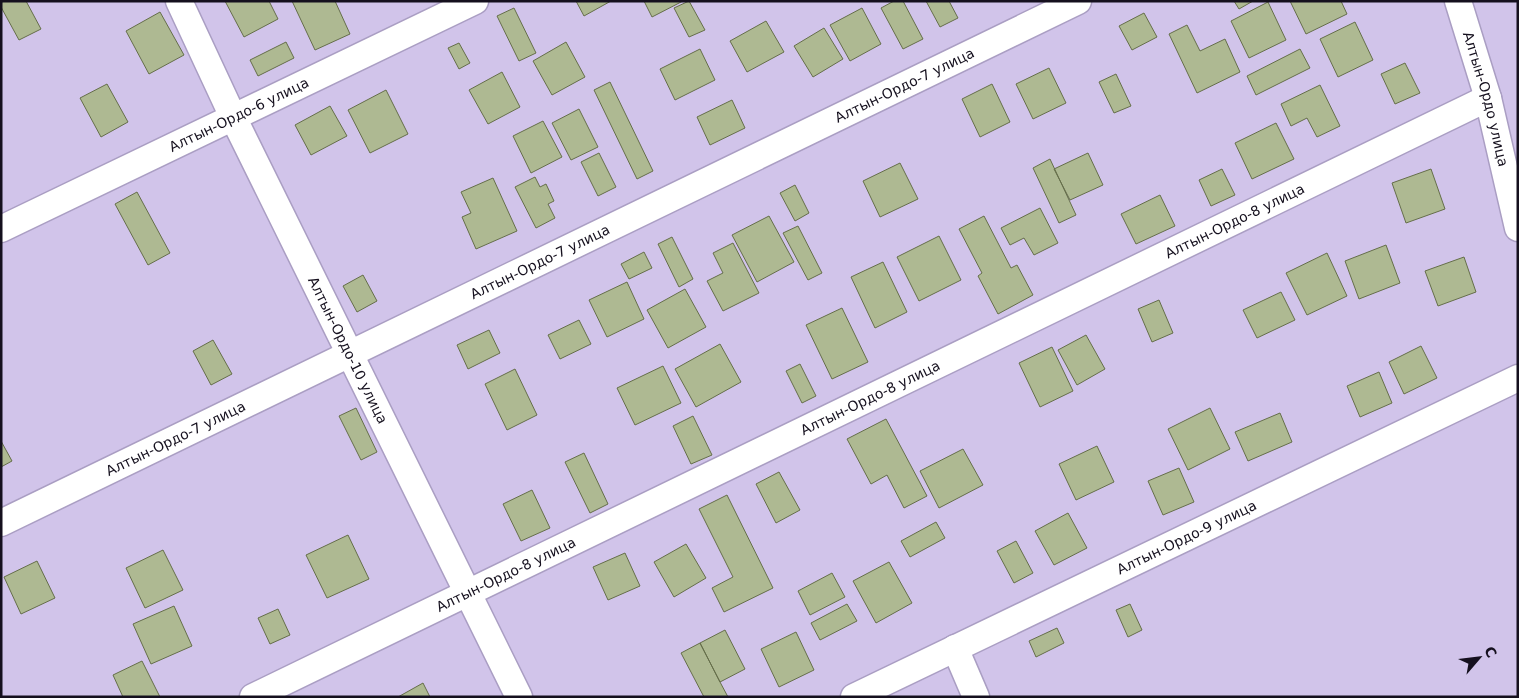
<svg xmlns="http://www.w3.org/2000/svg" width="1519" height="698" viewBox="0 0 1519 698" font-family="'DejaVu Sans',sans-serif">
<rect width="100%" height="100%" fill="#d1c4ea"/>
<!-- building -->
<path fill="#aeb992" stroke="#656e4a" d="M2,1H26L41,29L19,40L1,7Z
M225,1H269L278,19L244,37Z
M292,1H335L350,34L315,50Z
M576,1H611L584,16Z
M644,1H683L652,17Z
M689,1L705,30L689,37L674,8Z
M894,1H903L923,39L903,49L881,8Z
M926,1H949L958,18L940,27Z
M1234,1H1253L1239,9Z
M1290,1H1341L1347,14L1306,34Z
M1268,2L1286,40L1249,58L1231,21Z
M514,8L536,53L519,61L497,16Z
M862,8L881,44L850,61L830,25Z
M160,12L184,55L149,74L126,31Z
M1144,13L1157,37L1132,50L1119,26Z
M766,21L784,52L747,72L730,41Z
M1355,22L1373,60L1338,77L1320,39Z
M1187,25L1200,51L1225,39L1240,72L1197,93L1169,34Z
M824,28L843,59L813,77L794,46Z
M286,42L294,58L258,76L250,60Z
M566,42L585,77L552,95L533,61Z
M459,43L470,63L459,69L448,48Z
M700,49L715,80L675,100L660,69Z
M1300,49L1310,68L1256,95L1247,76Z
M1405,63L1420,93L1395,104L1381,74Z
M1049,68L1066,103L1033,119L1016,84Z
M502,72L520,107L488,124L469,90Z
M1116,74L1131,106L1114,113L1099,82Z
M610,82L653,171L637,179L594,90Z
M107,84L128,122L101,137L80,98Z
M992,84L1010,122L980,137L962,99Z
M1320,85L1340,126L1317,137L1307,118L1291,126L1281,104Z
M386,90L408,134L370,153L348,110Z
M732,100L745,128L710,145L697,117Z
M330,106L347,136L311,155L295,125Z
M579,109L598,147L571,160L552,123Z
M543,121L562,157L531,173L513,136Z
M1276,123L1294,159L1252,179L1235,143Z
M599,153L616,187L598,196L581,162Z
M1088,153L1103,185L1070,200L1054,169Z
M1050,159L1076,215L1059,223L1033,168Z
M900,163L918,199L880,217L863,181Z
M1222,169L1235,195L1211,206L1199,180Z
M1431,169L1445,209L1406,223L1392,183Z
M535,177L540,187L546,184L554,201L548,204L555,218L536,228L515,187Z
M493,178L517,231L476,249L462,217L471,213L461,192Z
M795,185L809,213L795,221L780,193Z
M137,192L170,253L148,265L115,204Z
M1160,195L1175,226L1136,244L1121,214Z
M1040,208L1058,243L1034,255L1024,238L1010,245L1001,228Z
M769,216L794,262L757,282L732,235Z
M984,216L1011,268L1017,265L1033,295L998,314L978,276L982,273L959,229Z
M798,226L822,273L808,280L783,233Z
M939,236L961,280L919,301L897,257Z
M672,237L693,279L679,287L658,244Z
M733,243L759,293L723,311L707,281L723,273L713,253Z
M1386,245L1400,283L1359,299L1345,261Z
M644,252L652,268L629,279L621,264Z
M1327,253L1347,296L1307,315L1286,273Z
M1464,257L1476,292L1438,306L1425,271Z
M883,262L907,312L875,328L851,277Z
M363,275L377,301L357,312L343,286Z
M627,282L644,319L607,337L589,300Z
M685,289L706,327L668,348L647,310Z
M1281,292L1295,320L1257,338L1243,310Z
M1159,300L1173,333L1152,342L1138,309Z
M842,308L868,362L832,379L806,325Z
M579,320L591,344L560,359L548,335Z
M489,330L500,353L468,369L457,345Z
M1086,335L1105,369L1077,385L1058,350Z
M213,340L232,374L211,385L193,351Z
M720,344L741,382L696,407L675,369Z
M1421,346L1437,378L1404,394L1389,362Z
M1052,347L1073,391L1040,407L1019,363Z
M800,364L816,396L802,403L786,371Z
M663,366L681,403L635,425L617,388Z
M515,369L537,415L507,430L485,384Z
M1379,372L1392,403L1360,417L1347,386Z
M356,408L377,452L361,460L339,416Z
M1210,408L1230,449L1188,470L1168,429Z
M1280,413L1292,442L1248,461L1235,432Z
M693,416L712,455L691,464L673,426Z
M886,419L927,496L904,508L887,475L871,484L847,439Z
M1,441L12,461L1,467Z
M1097,446L1114,482L1076,500L1059,464Z
M963,449L983,485L939,508L920,471Z
M584,453L608,504L590,513L565,462Z
M1179,468L1194,502L1163,515L1148,481Z
M779,472L800,510L776,523L756,484Z
M532,490L550,528L521,541L503,504Z
M727,495L773,588L724,612L712,588L733,577L699,509Z
M1068,513L1087,548L1054,565L1035,531Z
M936,522L945,538L910,557L901,541Z
M348,535L369,579L327,598L306,555Z
M1016,541L1033,573L1014,583L997,551Z
M686,544L706,578L674,597L654,562Z
M163,550L183,590L145,608L126,568Z
M625,553L640,586L608,600L593,567Z
M37,561L55,598L21,614L4,577Z
M889,562L912,603L876,623L853,581Z
M832,573L845,597L810,615L798,591Z
M847,604L857,621L820,640L811,623Z
M1130,604L1142,630L1128,637L1116,610Z
M174,606L192,646L151,664L133,624Z
M278,609L290,635L270,644L258,618Z
M1057,628L1064,643L1036,657L1029,641Z
M725,630L745,669L720,682L700,643Z
M796,632L814,670L779,687L761,649Z
M700,643L720,682L728,697H704L681,653Z
M142,661L160,697H123L113,675Z
M423,683L430,697H398Z"/>
<g fill="none" stroke-linecap="round" stroke-linejoin="round">
<!-- minor casing -->
<g stroke="#aa9ec3" stroke-width="29">
<g id="minor">
<path id="s1" d="M179,1L233,117L519,697"/>
<path id="s2" d="M1458,1L1488,98L1518,228"/>
<path id="s3" d="M1,229L475,1"/>
<path id="s4" d="M1,523L1078,1"/>
<path d="M955,648L976,697"/>
<path id="s5" d="M253,697L1488,98"/>
<path id="s6" d="M854,697L1518,378"/>
</g>
</g>
<!-- minor -->
<use href="#minor" stroke="#fff" stroke-width="26"/>
</g>
<g text-anchor="middle" dominant-baseline="central" stroke-width="4.5" stroke-linejoin="round" paint-order="stroke">
<!-- street labels -->
<g font-size="14" fill="#15101e" stroke="#d1c4ea">
<text stroke="none"><textPath href="#s4" startOffset="1004">Алтын-Ордо-7 улица</textPath></text>
<text stroke="none"><textPath href="#s2" startOffset="102">Алтын-Ордо улица</textPath></text>
<text stroke="none"><textPath href="#s3" startOffset="264">Алтын-Ордо-6 улица</textPath></text>
<text stroke="none"><textPath href="#s5" startOffset="1091">Алтын-Ордо-8 улица</textPath></text>
<text stroke="none"><textPath href="#s4" startOffset="599">Алтын-Ордо-7 улица</textPath></text>
<text stroke="none"><textPath href="#s1" startOffset="388">Алтын-Ордо-10 улица</textPath></text>
<text stroke="none"><textPath href="#s5" startOffset="686">Алтын-Ордо-8 улица</textPath></text>
<text stroke="none"><textPath href="#s4" startOffset="194">Алтын-Ордо-7 улица</textPath></text>
<text stroke="none"><textPath href="#s6" startOffset="369">Алтын-Ордо-9 улица</textPath></text>
<text stroke="none"><textPath href="#s5" startOffset="281">Алтын-Ордо-8 улица</textPath></text>
</g>
</g>
<!-- border -->
<rect width="1519" height="698" fill="none" stroke="#15101e" stroke-width="5"/>
<!-- north arrow -->
<g transform="translate(1479 658) rotate(62)" stroke="#d1c4ea" stroke-width="4" paint-order="stroke">
<path d="M0-4L9 19L0 12L-9 19Z" fill="#15101e"/>
<text y="-8" font-size="14" font-weight="bold" text-anchor="middle" fill="#15101e">С</text>
</g>
</svg>
